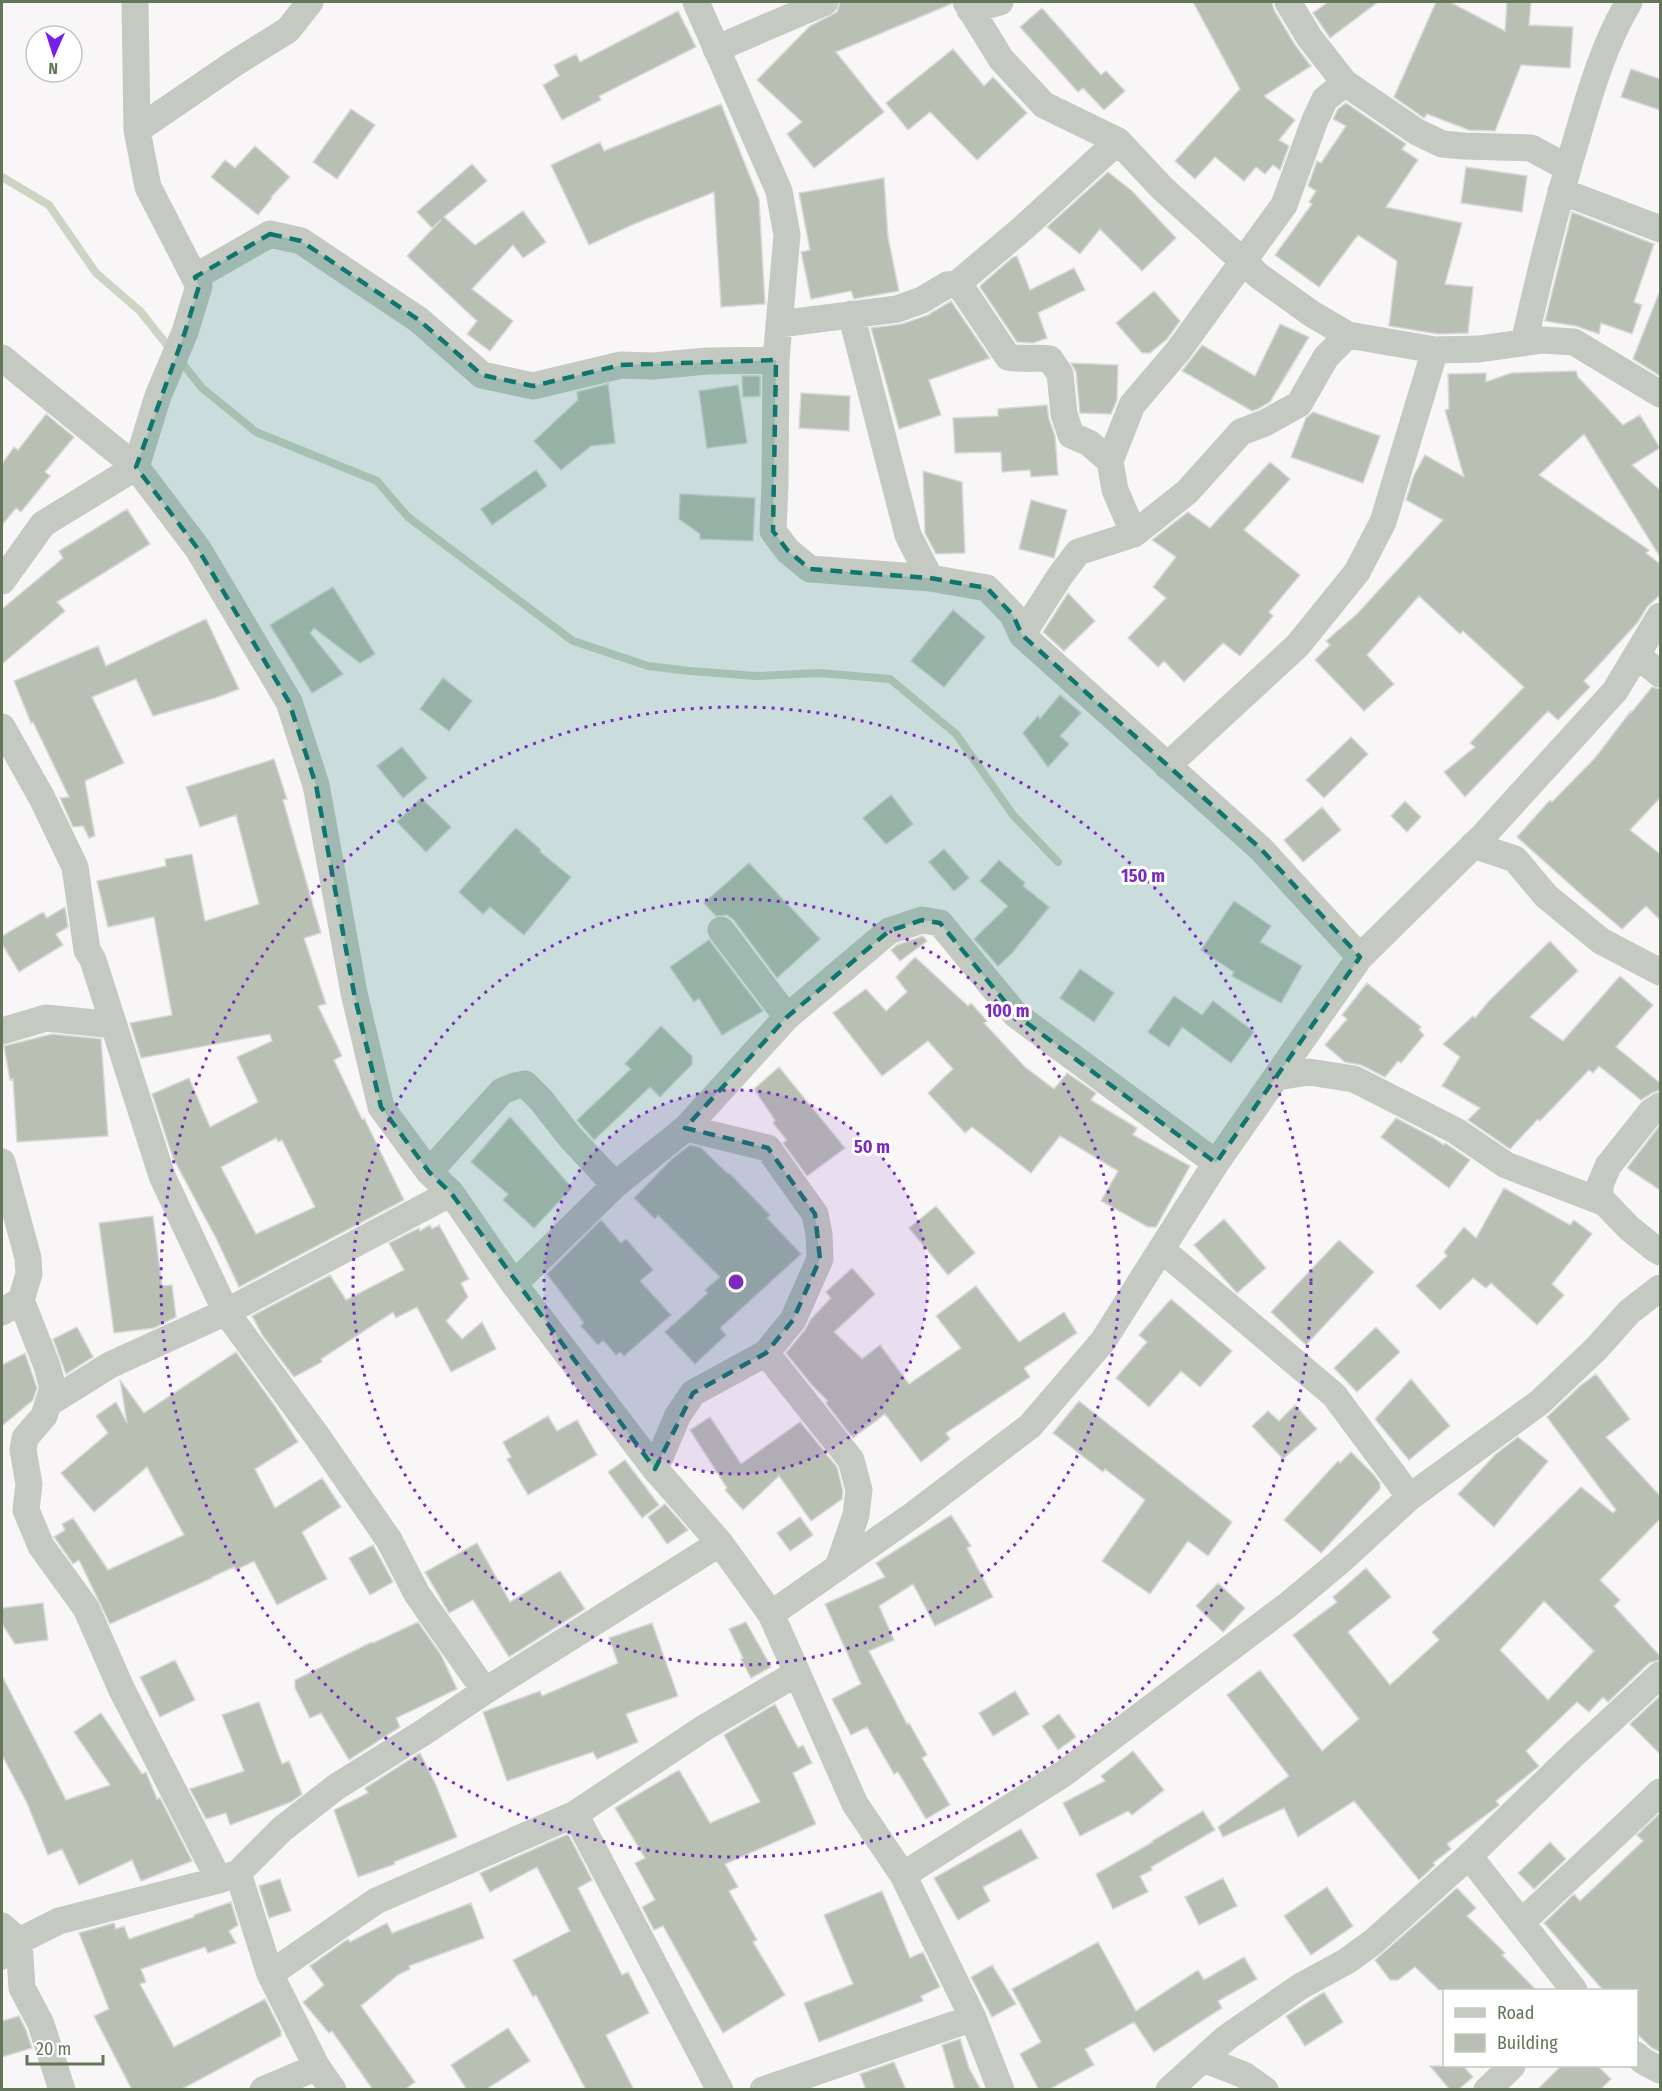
<svg xmlns="http://www.w3.org/2000/svg" width="1662" height="2091" viewBox="0 0 1662 2091" font-family="'Fira Sans Condensed',sans-serif">
<rect width="100%" height="100%" fill="#f9f6f8"/>
<g fill="none" stroke-linecap="round" stroke-linejoin="round">
<!-- stream -->
<path stroke="#ccd4c4" stroke-width="8" d="M2,177L49,205L96,273L140,311L171,350
M179,359L202,388L256,432L377,481L408,517L573,641L648,666L690,671L757,676L819,673L890,679L956,734L1013,815L1058,862"/>
</g>
<!-- building -->
<path fill="#b8c0b3" stroke="#dad8da" stroke-width="1.5" fill-rule="evenodd" d="M840,2H950L951,4L836,52L884,112L814,168L787,134L802,122L757,80L810,26L837,12Z
M1193,2H1272L1274,10L1295,45L1311,66L1264,96L1295,120L1279,140L1289,146L1280,170L1273,165L1265,174L1256,167L1244,181L1215,157L1195,179L1175,161L1240,89Z
M1328,2H1378L1330,38L1313,13Z
M1436,2H1450L1505,31L1507,2H1531L1529,25L1573,27L1570,68L1521,65L1495,131L1469,130L1427,114L1424,118L1394,97Z
M1042,8L1101,75L1106,71L1125,91L1104,110L1083,88L1078,92L1020,27Z
M678,11L696,47L599,96L601,100L562,120L543,85L559,76L554,65L576,54L580,62Z
M953,49L984,86L993,77L1027,113L977,160L930,112L908,130L886,103Z
M1631,69L1660,79V110L1621,97Z
M1346,103L1406,144L1402,149L1418,160L1386,207L1462,223L1445,284L1473,287L1468,333L1438,334L1389,326L1397,261L1358,235L1319,287L1275,255L1312,204L1309,202L1316,191L1308,186L1317,161L1321,163L1346,126L1333,119L1338,109Z
M721,104L759,199L765,304L721,307L714,192L634,224L589,245L551,165L600,142L604,151Z
M351,109L375,125L337,179L313,162Z
M255,146L290,177L271,197L272,198L258,215L211,177L225,160L235,168Z
M472,164L487,181L444,217L475,245L523,211L546,242L523,258L513,245L472,289L513,321L490,351L467,334L477,321L407,256L441,220L432,228L417,212Z
M1466,167L1527,176L1522,212L1461,203Z
M1108,172L1132,191L1176,238L1142,271L1100,229L1080,254L1047,227Z
M884,178L888,237L899,291L854,299L851,291L811,299L801,252L810,250L799,193Z
M1572,212L1654,244L1634,302L1642,305L1632,334L1601,323L1599,334L1576,326L1545,321Z
M1017,256L1030,290L1074,268L1085,290L1038,313L1047,338L1033,343L1017,342L980,287L981,285L1012,258Z
M1154,291L1180,321L1167,339L1150,353H1142L1116,323Z
M1659,293L1660,294V376L1633,359Z
M951,301L990,358L929,380L941,415L899,429L871,328L902,324L928,315Z
M1280,324L1309,337L1270,402L1258,409L1252,411L1182,371L1202,345L1255,376Z
M1071,363L1118,365L1117,400L1111,414L1080,413L1076,372Z
M1576,371L1578,377L1623,425L1640,415L1660,448L1632,465L1660,490V557L1584,434L1539,475L1649,550L1646,553L1660,564V595L1647,607L1638,622L1584,681L1590,687L1558,720L1548,711L1465,797L1444,772L1475,747L1470,743L1524,687L1463,631L1460,634L1419,596L1367,655L1394,684L1364,711L1315,660L1330,645L1326,641L1357,614L1443,520L1406,500L1414,475L1425,455L1464,477L1445,410L1449,409L1448,374L1486,373V382L1511,373Z
M742,376H760V396L743,397Z
M608,384L615,443L591,446L561,470L534,441L578,400L577,392Z
M738,385L747,443L707,448L699,391Z
M801,393L850,396L849,431L799,428Z
M1047,405L1049,419L1055,436L1058,475L1031,477L1030,470L1002,472L1001,452L955,453L953,418L998,416V409Z
M1313,412L1380,436L1363,483L1291,457L1306,418Z
M46,414L74,437L45,472L50,476L21,512L16,508L2,525V464L14,447L18,450Z
M1270,462L1290,479L1244,530L1300,575L1269,612L1273,616L1240,656L1223,643L1184,682L1164,661L1158,667L1128,638L1166,598L1153,587L1176,557L1152,540L1188,512L1210,528Z
M536,470L547,486L492,525L481,509Z
M923,471L962,482L965,553L936,554L925,533Z
M680,494L755,498L753,541L700,539V534L679,519Z
M1031,500L1067,510L1054,558L1019,549Z
M127,509L150,544L57,602L65,611L2,664V609L63,558L59,551Z
M333,587L375,654L360,663L314,628L310,633L343,674L312,693L270,625Z
M1068,593L1095,621L1064,651L1043,632Z
M953,610L985,637L944,687L911,661Z
M206,619L239,689L215,698L153,716L136,679L92,697L124,763L85,781L95,836L89,838L83,826L73,827L60,798L69,797L33,722L31,723L14,681L98,646L106,666Z
M443,678L472,701L449,731L420,709Z
M1652,687L1660,689V798L1630,830L1660,854V920L1646,906L1622,929L1584,897L1517,837L1550,800L1552,802L1595,758L1631,711L1632,712Z
M1060,695L1081,713L1060,736L1069,744L1048,767L1023,733L1038,716L1040,719Z
M1351,737L1368,754L1324,798L1306,780Z
M402,747L427,778L403,798L377,766Z
M274,759L287,799L283,800L321,933L304,938L326,1004L318,1006L342,1056L334,1060L362,1119L364,1118L404,1200L239,1287L216,1238L173,1158L152,1094L189,1078L210,1127L258,1102L237,1057L272,1041L270,1034L141,1058L130,1023L172,1015L154,917L108,927L97,881L166,866L165,859L192,854L205,921L259,904L236,815L200,827L186,787ZM276,1138L278,1142L282,1140L315,1207L256,1234L221,1167Z
M891,795L913,824L886,844L863,818Z
M421,798L451,827L426,852L397,822Z
M1405,801L1421,817L1407,832L1391,816Z
M1322,807L1341,830L1303,862L1284,840Z
M516,828L541,850L540,852L571,877L524,935L490,907L483,914L459,892Z
M944,849L969,878L954,891L929,862Z
M999,860L1025,883L1023,886L1049,907L1012,953L998,966L974,939L1008,906L980,881Z
M749,863L820,939L777,978L734,920L727,915L716,916L704,903Z
M1234,901L1271,926L1260,942L1302,966L1281,1003L1232,976L1234,972L1201,950Z
M65,907L68,927L56,934L63,945L19,972L2,944V936L43,912L47,918Z
M923,936L927,941L900,961L891,950L897,945Z
M709,940L763,1011L722,1035L699,998L694,1002L670,967Z
M1550,941L1578,971L1530,1017L1563,1041L1620,976L1653,1005L1616,1047L1660,1083V1090L1652,1093L1641,1100L1599,1066L1593,1073L1589,1070L1540,1121L1538,1119L1510,1149L1468,1120L1480,1108L1442,1086L1460,1057L1443,1044L1473,1016L1475,1018L1489,1001Z
M915,957L968,1006L971,1003L987,1021L984,1023L1025,1067L1054,1089L1067,1073L1096,1093L1091,1100L1137,1128L1133,1135L1190,1166L1156,1227H1148L1101,1201L1118,1171L1060,1136L1031,1173L972,1127L965,1133L928,1093L953,1069L928,1041L882,1076L833,1013L866,989L886,1011L907,992L896,977Z
M1080,969L1114,993L1094,1022L1060,998Z
M1367,983L1421,1027L1419,1030L1424,1035L1401,1063L1398,1061L1385,1077L1361,1065L1345,1062L1325,1045L1347,1019L1342,1015Z
M1174,996L1202,1015L1213,1001L1254,1032L1231,1063L1182,1027L1169,1047L1148,1032Z
M661,1026L692,1056V1064L660,1097L650,1087L594,1140L577,1120L631,1069L625,1064Z
M52,1034L101,1039L108,1136L17,1142L13,1079L10,1080L4,1046Z
M779,1067L845,1148L807,1176L783,1143L787,1140L773,1123L775,1120L754,1089Z
M510,1117L572,1188L534,1228L503,1200L508,1194L471,1162Z
M1396,1118L1432,1137L1444,1145L1445,1143L1448,1145L1470,1160L1449,1188L1381,1137Z
M1660,1125V1190L1627,1168Z
M690,1145L701,1148L728,1174L729,1173L770,1215L767,1218L801,1254L720,1328L726,1335L695,1364L665,1332L708,1293L705,1290L720,1277L658,1215L655,1219L634,1198L672,1159Z
M1504,1188L1570,1225L1574,1220L1592,1234L1552,1284L1564,1295L1537,1325L1491,1283L1486,1288L1473,1278L1440,1310L1416,1286L1447,1256L1444,1252L1464,1227L1476,1238Z
M936,1206L975,1253L948,1275L909,1228Z
M153,1216L162,1286L172,1285L176,1317L154,1328L114,1333L99,1223Z
M1224,1219L1266,1268L1237,1293L1194,1245Z
M601,1220L621,1243L626,1239L653,1270L640,1281L671,1315L624,1356L620,1352L616,1355L603,1340L598,1345L581,1326L584,1323L547,1274Z
M430,1225L432,1229L439,1225L469,1279L461,1283L468,1297L446,1321L462,1339L482,1322L496,1349L451,1372L417,1307L396,1318L393,1312L321,1359L322,1362L294,1377L263,1336L252,1316L330,1275L346,1300L404,1270L389,1243L419,1228L420,1231Z
M1339,1240L1374,1272L1306,1345L1271,1312Z
M852,1268L875,1294L834,1332L862,1359L880,1345L909,1384L961,1348L936,1316L976,1286L1019,1342L1064,1312L1077,1333L1024,1368L1030,1377L946,1433L950,1439L921,1462L885,1414L853,1438L826,1403L828,1401L812,1385L786,1353L805,1330L811,1319L831,1298L826,1292Z
M1171,1299L1232,1351L1200,1387L1181,1371L1149,1407L1116,1378L1147,1342L1139,1335Z
M77,1327L93,1357L66,1374L53,1339Z
M1376,1327L1400,1352L1357,1392L1334,1368Z
M236,1352L275,1406L298,1442L255,1469L275,1508L322,1478L341,1507L302,1532L327,1579L277,1605L254,1561L236,1570L234,1567L212,1577V1578L110,1624L79,1560L73,1564L55,1538L54,1537L65,1530L62,1524L73,1518L108,1570L184,1535L147,1467L94,1512L61,1473L108,1433L96,1416L116,1402L127,1423L120,1380L144,1413Z
M25,1353L37,1388L33,1400L2,1426V1365Z
M1596,1374L1630,1419L1606,1437L1660,1496V1519L1600,1580L1620,1600L1614,1606L1660,1656V1660L1649,1663L1608,1702L1603,1697L1589,1712L1577,1702L1526,1751L1539,1766L1496,1801L1499,1805L1498,1806L1447,1844L1451,1849L1433,1863L1435,1865L1419,1880L1354,1801L1298,1837L1284,1808L1223,1837L1218,1827L1289,1776L1227,1695L1260,1670L1322,1751L1359,1719L1293,1635L1337,1602L1333,1597L1366,1568L1391,1597L1348,1632L1390,1685L1439,1640L1432,1632L1464,1602L1581,1487L1613,1513L1616,1510L1547,1417L1580,1386ZM1544,1601L1594,1651L1548,1700L1500,1650Z
M1411,1379L1450,1426L1409,1460L1375,1419Z
M1079,1401L1232,1522L1208,1556L1188,1541L1150,1594L1102,1561L1145,1500L1105,1469L1103,1472L1053,1433Z
M1295,1405L1317,1429L1283,1459L1252,1426L1268,1411L1279,1421Z
M548,1416L557,1431L577,1420L597,1455L528,1495L507,1459L511,1457L503,1442Z
M710,1417L741,1464L800,1422L837,1467L843,1491L842,1499L811,1521L779,1476L743,1510L725,1490L727,1488L690,1430Z
M1518,1437L1548,1461L1494,1527L1458,1494L1496,1454Z
M1351,1452L1374,1475L1380,1483V1489L1321,1553L1284,1520L1338,1461L1340,1463Z
M625,1460L659,1505L642,1518L608,1472Z
M665,1504L688,1530L667,1544L648,1517Z
M951,1515L971,1546L967,1548L993,1597L935,1626L913,1584L879,1606L894,1640L869,1651L907,1724L909,1723L927,1755L922,1758L950,1805L926,1819L898,1772L894,1774L867,1727L851,1735L832,1699L861,1684L825,1604L885,1577L876,1563Z
M800,1517L813,1535L790,1551L777,1533Z
M477,1543L510,1602L560,1571L585,1609L509,1657L473,1600L449,1613L425,1572Z
M373,1545L393,1582L370,1595L349,1558Z
M1218,1583L1245,1608L1223,1632L1196,1606Z
M43,1603L48,1640L15,1644L2,1624V1608Z
M418,1622L441,1655L457,1689L396,1718L400,1727L349,1760L321,1713L310,1718L295,1688V1680L372,1642L373,1643Z
M746,1622L771,1667L751,1678L741,1659L743,1658L729,1629Z
M652,1623L678,1696L626,1714L638,1742L597,1759L593,1752L507,1781L483,1712L540,1691L542,1696L618,1663L609,1638Z
M175,1660L195,1700L160,1717L140,1677Z
M2,1676L66,1800L110,1785L74,1732L101,1713L142,1774L146,1772L157,1799L160,1798L192,1861L141,1881L132,1860L79,1885L62,1849L48,1855L27,1803L2,1755Z
M1015,1691L1029,1714L993,1736L979,1713Z
M1660,1696V1754L1630,1724Z
M259,1702L282,1764L289,1761L302,1794L291,1802L230,1825L226,1813L206,1819L190,1789L244,1771L222,1715Z
M775,1704L798,1748L803,1745L812,1763L793,1773L816,1824L725,1864L738,1887L729,1891L757,1940L753,1942L785,1995L723,2033L663,1926L654,1930L642,1907L655,1900L635,1863L645,1858L615,1808L679,1770L710,1823L760,1802L724,1735Z
M1059,1714L1076,1737L1058,1750L1042,1726Z
M1133,1751L1164,1790L1132,1815L1128,1811L1080,1836L1063,1803L1105,1781L1101,1776Z
M420,1753L435,1783L457,1837L394,1862L395,1864L358,1877L334,1810L368,1793L365,1788Z
M1203,1811L1215,1830L1151,1867L1152,1870L1140,1876L1148,1892L1113,1909L1096,1874L1153,1842L1152,1841Z
M1660,1813V2052L1652,2048L1636,2033V1990H1603L1544,1923L1574,1894L1580,1901L1643,1841L1637,1835Z
M1021,1829L1038,1858L983,1887L990,1901L958,1920L934,1878Z
M568,1834L592,1880L578,1888L622,1975L628,1972L649,2013L606,2035L634,2090H586L536,1995L533,1997L513,1960L570,1931L537,1867L490,1892L480,1873Z
M1550,1842L1566,1859L1534,1889L1518,1873Z
M1223,1878L1237,1906L1199,1925L1185,1897Z
M280,1879L291,1911L269,1918L259,1886Z
M1327,1887L1353,1926L1311,1955L1284,1916Z
M1457,1888L1476,1908L1467,1916L1505,1953L1502,1955L1536,1990H1439L1415,1967L1398,1980H1390L1375,1960Z
M882,1891L910,1958L923,1952L940,1987L921,1996L923,2001L819,2042L804,2003L853,1984L824,1915Z
M231,1902L238,1925L229,1931L236,1943L208,1953L205,1947L141,1969L146,1982L140,1984L174,2047L265,1999L281,2031V2036L180,2090H132L94,2016L109,2009L79,1933L114,1923L116,1929L124,1926L129,1939L194,1917V1915Z
M471,1903L484,1938L409,1966L410,1969L398,1975L361,2006L415,2082L404,2090H373L332,2031L329,2033L303,2002L324,1985L310,1966L348,1939L350,1942L387,1923L392,1933Z
M1098,1942L1136,2011L1198,1970L1204,1980L1244,1957L1257,1979L1218,2001L1222,2008L1154,2052L1134,2022L1085,2049L1094,2065L1048,2090H1039L1020,2054L1041,2042L1012,1989Z
M992,1965L1016,2004L992,2017L971,1977Z
M1324,1992L1343,2022L1305,2046L1286,2016Z
M19,2016L26,2030L32,2048L2,2057V2021Z
M508,2028L530,2061L485,2090H467L451,2065Z
M960,2039L969,2068L981,2090H955L942,2045Z
M894,2062L906,2090H866L860,2074Z
M1430,2066H1463L1473,2077L1458,2090H1450Z
M1561,2066H1598L1611,2079L1600,2090H1537Z"/>
<g fill="none" stroke-linecap="round" stroke-linejoin="round">
<!-- minor -->
<path stroke="#c4cac1" stroke-width="27" d="M696,2L779,191L787,235L776,360L775,484L773,531L788,551L810,569L930,578L987,588L1013,615L1022,635L1261,849L1360,957
M966,2L1001,59L1044,105L1118,141L1162,188L1259,276L1312,314L1348,335L1435,350L1479,349L1542,340L1574,342L1660,394
M1288,2L1309,37L1345,83L1417,132L1442,144L1464,146L1531,148L1568,168
M970,10L1000,2
M716,49L825,2
M137,130L235,63L288,30L310,2
M1561,191L1660,229
M195,277L270,234L301,241L419,320L482,375L533,386L621,365L653,366L707,361L776,360
M957,284L965,293L1008,357C1023,360 1036,357 1050,359L1060,374L1064,414L1071,435L1089,443L1110,461
M851,314L908,535L930,578
M779,324L897,309L922,300L947,285L957,284L1022,229L1118,141
M1524,343C1540,272 1557,203 1578,134C1591,89 1605,42 1629,2
M2,358L136,467L198,549L289,702L316,785L354,993L381,1107L429,1172L451,1193L514,1284L655,1469L720,1543L771,1614L855,1804L903,1875L973,2018L1001,2090
M1134,534L1115,490L1110,461L1132,405L1178,351L1284,205L1315,120L1325,99L1345,83
M2,581L43,524L136,467L158,396L185,332L199,286L148,187L137,130L135,2
M1022,635L1060,576L1078,552L1134,534L1187,492L1241,432L1265,423L1299,404L1326,357L1348,335
M1638,656L1660,674
M2,727L42,798L75,867L87,950L93,960L162,1176L226,1312L317,1436L389,1540L417,1594L485,1691
M1167,766L1298,645L1357,572L1383,522L1435,350
M1473,845L1515,859L1546,896L1601,941L1660,972
M721,930L787,1017
M2,1031L46,1018L114,1025
M1277,1077L1309,1072L1354,1079L1456,1131L1506,1165L1605,1203L1629,1228L1655,1249L1660,1252
M2,1162L28,1258L29,1274L21,1300L2,1312
M429,1172L502,1091L515,1086L525,1084L541,1100L570,1137L615,1185
M1600,1201V1185L1608,1166L1651,1112L1660,1106
M1161,1249L1334,1395L1410,1497
M514,1284L615,1185L686,1128L787,1017L889,931L922,920L940,923L1016,1015L1216,1163
M21,1300L47,1366L53,1388L44,1416L25,1438L23,1450L29,1484L26,1510L41,1546L86,1608L121,1688L219,1880
M766,1353L851,1460L859,1490L856,1515L838,1567
M49,1403L110,1365L226,1312L451,1193
M655,1469L678,1415L693,1393L766,1353L793,1320L820,1259L819,1234L815,1214L768,1148L686,1128
M771,1614L913,1515L1030,1426L1103,1341L1216,1163L1360,957L1481,838L1615,691L1660,616
M575,1814L720,2090
M1469,1856L1574,1990
M238,1873L270,1974L317,2067L333,2090
M903,1875L1063,1774L1289,1604L1338,1563L1410,1497L1540,1402L1596,1349L1629,1312L1660,1288
M1522,1922C1568,1878 1615,1836 1660,1792
M2,1926L19,1941L22,1988L41,2024L62,2090
M2,1956L19,1941L59,1921L219,1880L238,1873L282,1829L336,1787L424,1732L485,1691L720,1543
M270,1974L376,1901L575,1814L704,1728L797,1673
M1636,2055L1643,2061L1660,2070
M1203,2059L1244,2075L1265,2090
M263,2090L317,2067
M763,2090L973,2018
M1169,2090L1226,2038L1301,1986L1347,1961L1373,1942L1469,1856L1571,1757L1660,1675
M1487,2090L1512,2066"/>
</g>
<!-- marked area -->
<path fill="#0f766e" fill-opacity="0.2" stroke="#0f766e" stroke-width="4.5" stroke-dasharray="12 8" stroke-linejoin="round" d="M270,234L301,241L419,320L482,375L533,386L621,365L776,360L773,531L788,551L810,569L930,578L987,588L1013,615L1022,635L1261,849L1360,957L1216,1163L1016,1015L940,923L922,920L889,931L787,1017L685,1128L768,1148L815,1214L820,1259L793,1320L766,1353L693,1393L655,1469L451,1193L429,1172L381,1107L354,993L316,785L289,702L198,549L136,467L185,332L199,286L195,277Z"/>
<!-- distance rings -->
<circle cx="736" cy="1282" r="192" fill="#7b2cbf" fill-opacity=".12"/>
<g fill="none" stroke="#7b2cbf" stroke-width="3" stroke-dasharray="3 6">
<circle cx="736" cy="1282" r="192"/>
<circle cx="736" cy="1282" r="383"/>
<circle cx="736" cy="1282" r="575"/>
</g>
<circle cx="736" cy="1282" r="9" fill="#7b2cbf" stroke="#fff" stroke-width="3"/>
<g font-size="18" text-anchor="middle" font-weight="bold" fill="#7b2cbf" stroke="#fff" stroke-width="6" stroke-linejoin="round" paint-order="stroke">
<text x="1143" y="882">150 m</text>
<text x="1007" y="1017">100 m</text>
<text x="872" y="1153">50 m</text>
</g>
<!-- border -->
<rect width="1662" height="2091" fill="none" stroke="#637758" stroke-width="6"/>
<!-- legend -->
<rect x="1443" y="1989" width="195" height="78" fill="#ffffff" stroke="#c1c9bc" stroke-width="1.5"/>
<rect x="1455" y="2008" width="30" height="9" fill="#c4cac1" stroke="#c1c9bc" stroke-width="1.5"/>
<text x="1497" y="2019" font-size="18" fill="#637758">Road</text>
<rect x="1455" y="2034" width="30" height="18" fill="#b8c0b3" stroke="#c1c9bc" stroke-width="1.5"/>
<text x="1497" y="2049" font-size="18" fill="#637758">Building</text>
<!-- north arrow -->
<g transform="translate(54 54) rotate(183)"><circle r="28" fill="#ffffff" stroke="#c1c9bc" stroke-width="1.5"/>
<path d="M0-4.5L10 22L0 15L-10 22Z" fill="#7a1ef0"/>
<text y="-9" font-size="16" font-weight="bold" text-anchor="middle" fill="#637758">N</text>
</g>
<!-- scale -->
<path d="M27 2055v9h76v-9" fill="none" stroke="#637758" stroke-width="3"/>
<text x="36" y="2055" font-size="18" fill="#637758" stroke="#ffffff" stroke-width="4.5" paint-order="stroke">20 m</text>
</svg>
